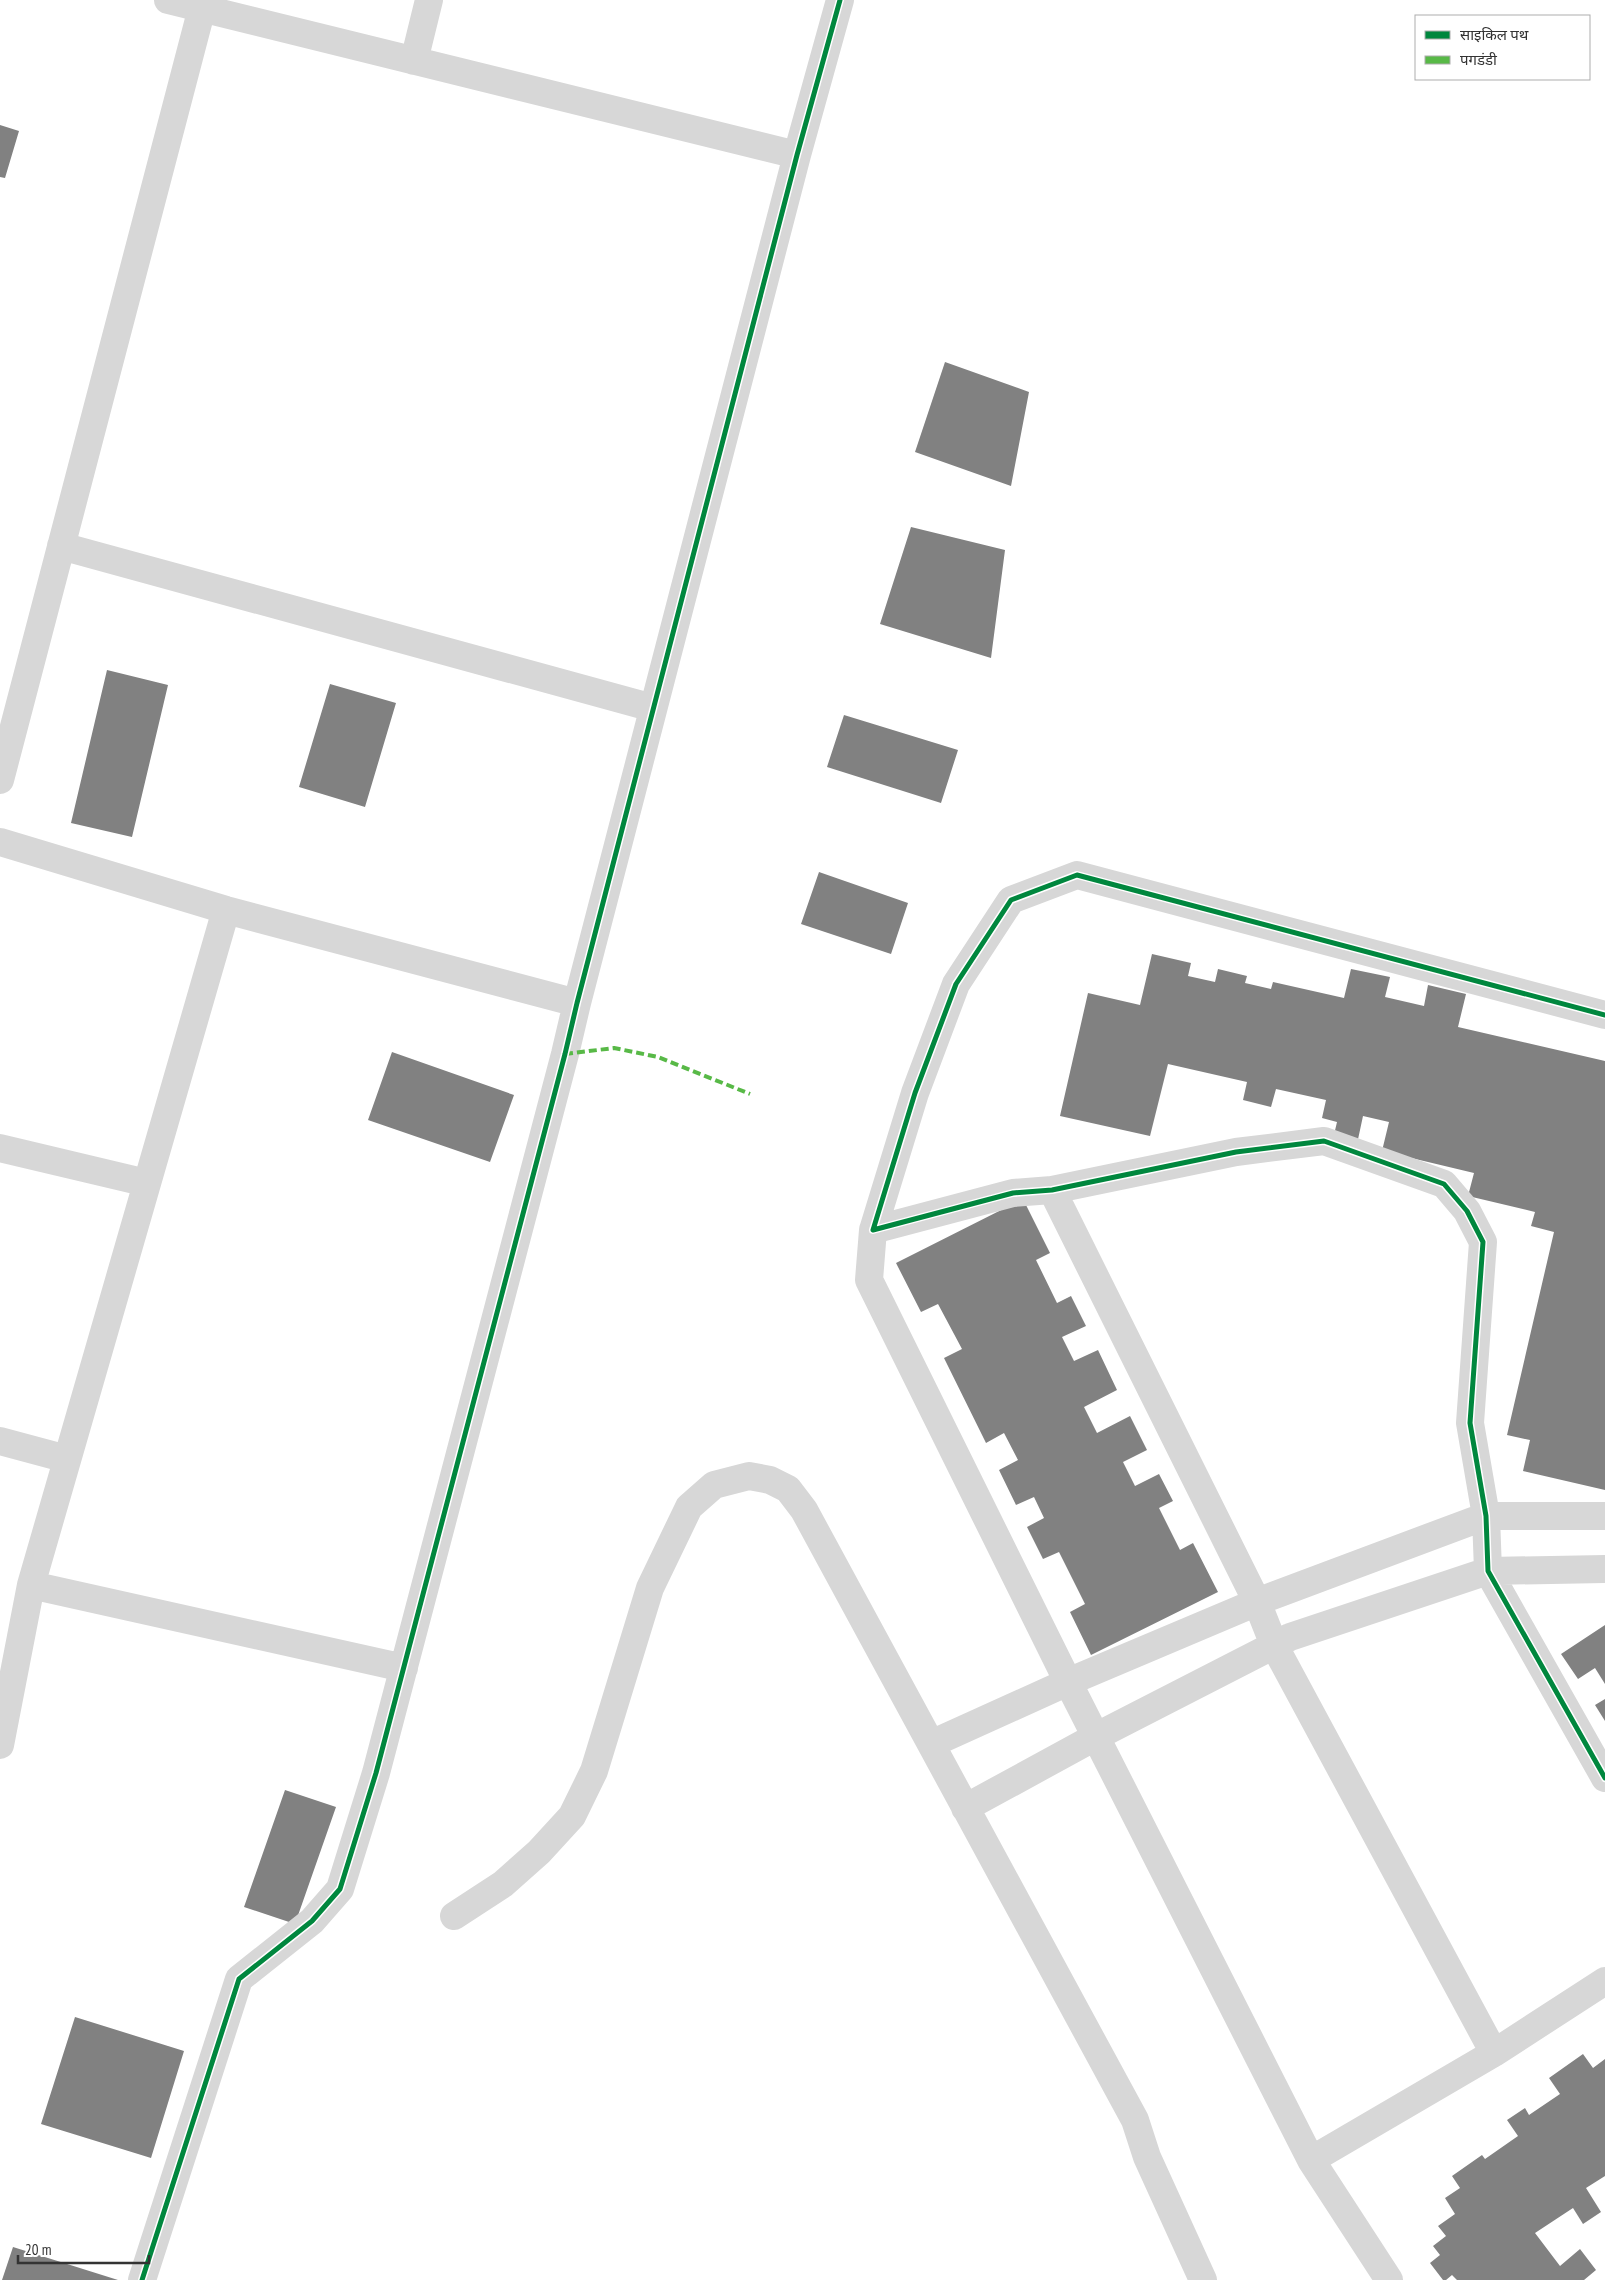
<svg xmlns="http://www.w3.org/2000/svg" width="1605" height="2280" viewBox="0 0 1605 2280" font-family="'PT Sans Narrow','Noto Sans Devanagari',sans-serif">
<rect width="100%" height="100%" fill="#fff"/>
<!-- building -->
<path fill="#818181" d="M0,125L19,131L5,178L0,177Z
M945,362L1029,392L1011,486L915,452Z
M911,527L1005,550L991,658L880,624Z
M107,670L168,685L132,837L71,823Z
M330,684L396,703L365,807L299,787Z
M844,715L958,750L941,803L827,767Z
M819,872L908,903L891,954L801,924Z
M1152,954L1191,963L1188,976L1215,982L1218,969L1247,976L1245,983L1271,989L1273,982L1344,998L1351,969L1390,977L1385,997L1424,1006L1428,985L1466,994L1458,1027L1605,1061V1490L1523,1471L1530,1440L1507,1435L1554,1232L1531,1226L1535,1212L1468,1196L1474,1173L1382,1151L1389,1122L1363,1116L1357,1144L1333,1139L1337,1122L1322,1118L1326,1100L1276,1089L1271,1107L1243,1100L1247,1082L1168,1064L1150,1136L1060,1116L1088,993L1140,1005Z
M392,1052L514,1095L490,1162L368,1120Z
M1023,1199L1050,1253L1036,1260L1057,1303L1071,1296L1086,1326L1062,1337L1074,1361L1098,1350L1117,1390L1084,1407L1097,1433L1130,1416L1147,1450L1123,1462L1135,1486L1159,1474L1173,1501L1159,1508L1180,1550L1193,1543L1218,1592L1091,1655L1070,1612L1085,1604L1059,1552L1043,1559L1027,1527L1044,1518L1034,1497L1016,1505L999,1470L1018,1460L1004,1433L986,1443L944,1358L962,1349L938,1304L921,1312L896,1263Z
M1605,1625V1684L1595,1668L1578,1679L1561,1654Z
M1605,1699V1721L1595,1705Z
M285,1790L336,1807L295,1924L244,1907Z
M75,2017L184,2051L151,2158L41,2124Z
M1583,2054L1593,2068L1605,2059V2176L1586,2188L1601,2212L1583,2224L1573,2208L1535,2233L1560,2266L1580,2249L1596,2270L1584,2280H1457L1452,2275L1446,2280H1443L1430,2263L1440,2255L1433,2246L1446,2236L1438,2226L1455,2214L1445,2198L1460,2188L1452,2176L1482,2155L1485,2159L1518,2136L1507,2120L1525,2108L1529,2115L1560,2094L1549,2078Z
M13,2247L118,2280H2Z"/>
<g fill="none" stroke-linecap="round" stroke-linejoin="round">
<!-- street -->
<path stroke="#d7d7d7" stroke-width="28" d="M168,0L797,155
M414,61L429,0
M61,546L653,708
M0,780L202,8
M0,842L226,910L577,1003
M1605,1015L1077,875L1011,900L956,984L915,1093L873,1230L1013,1193L1052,1190L1236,1152L1324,1141L1444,1184L1467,1211L1483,1242L1470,1423L1486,1516L1488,1571L1605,1778
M0,1148L147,1183
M1052,1190L1257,1602L1274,1645L1494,2053
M873,1230L869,1280L1068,1682L1311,2160L1389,2280
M0,1441L67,1459
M31,1585L404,1668
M931,1744L1068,1682L1267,1598L1486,1516H1605
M0,1745L31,1585L226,910
M965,1808L1097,1736L1290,1637L1488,1571L1605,1569
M454,1916L503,1884L539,1852L572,1816L594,1771L650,1588L689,1507L714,1485L749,1476L770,1480L788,1489L804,1510L1135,2120L1147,2157L1203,2280
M1311,2160L1494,2053L1605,1981
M142,2280L239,1979L312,1921L340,1889L376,1773L565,1054L577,1003L797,155L840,0"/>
<!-- quiet -->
<path stroke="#58b947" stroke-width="4" stroke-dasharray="8 4" stroke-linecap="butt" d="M565,1054L614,1048L658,1057L750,1094"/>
<!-- cycleway casing -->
<g stroke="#fff" stroke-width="8">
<path id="cycleway" d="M1605,1015L1077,875L1011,900L956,984L915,1093L873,1230L1013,1193L1052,1190L1236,1152L1324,1141L1444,1184L1467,1211L1483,1242L1470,1423L1486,1516L1488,1571L1605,1778
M142,2280L239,1979L312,1921L340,1889L376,1773L565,1054L577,1003L797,155L840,0"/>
</g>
<!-- cycleway -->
<use href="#cycleway" stroke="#00873e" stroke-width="5"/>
</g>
<!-- legend -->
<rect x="1415" y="15" width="175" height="65" fill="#ffffff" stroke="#adadad"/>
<rect x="1425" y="31" width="25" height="8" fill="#00873e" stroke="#adadad"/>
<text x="1460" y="40" font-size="15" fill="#333333">साइकिल पथ</text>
<rect x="1425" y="56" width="25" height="8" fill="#58b947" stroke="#adadad"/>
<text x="1460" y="65" font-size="15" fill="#333333">पगडंडी</text>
<!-- scale -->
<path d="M18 2255v8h131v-8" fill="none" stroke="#333333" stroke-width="2.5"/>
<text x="25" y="2255" font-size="15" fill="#333333" stroke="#ffffff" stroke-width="4" paint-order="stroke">20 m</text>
</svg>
